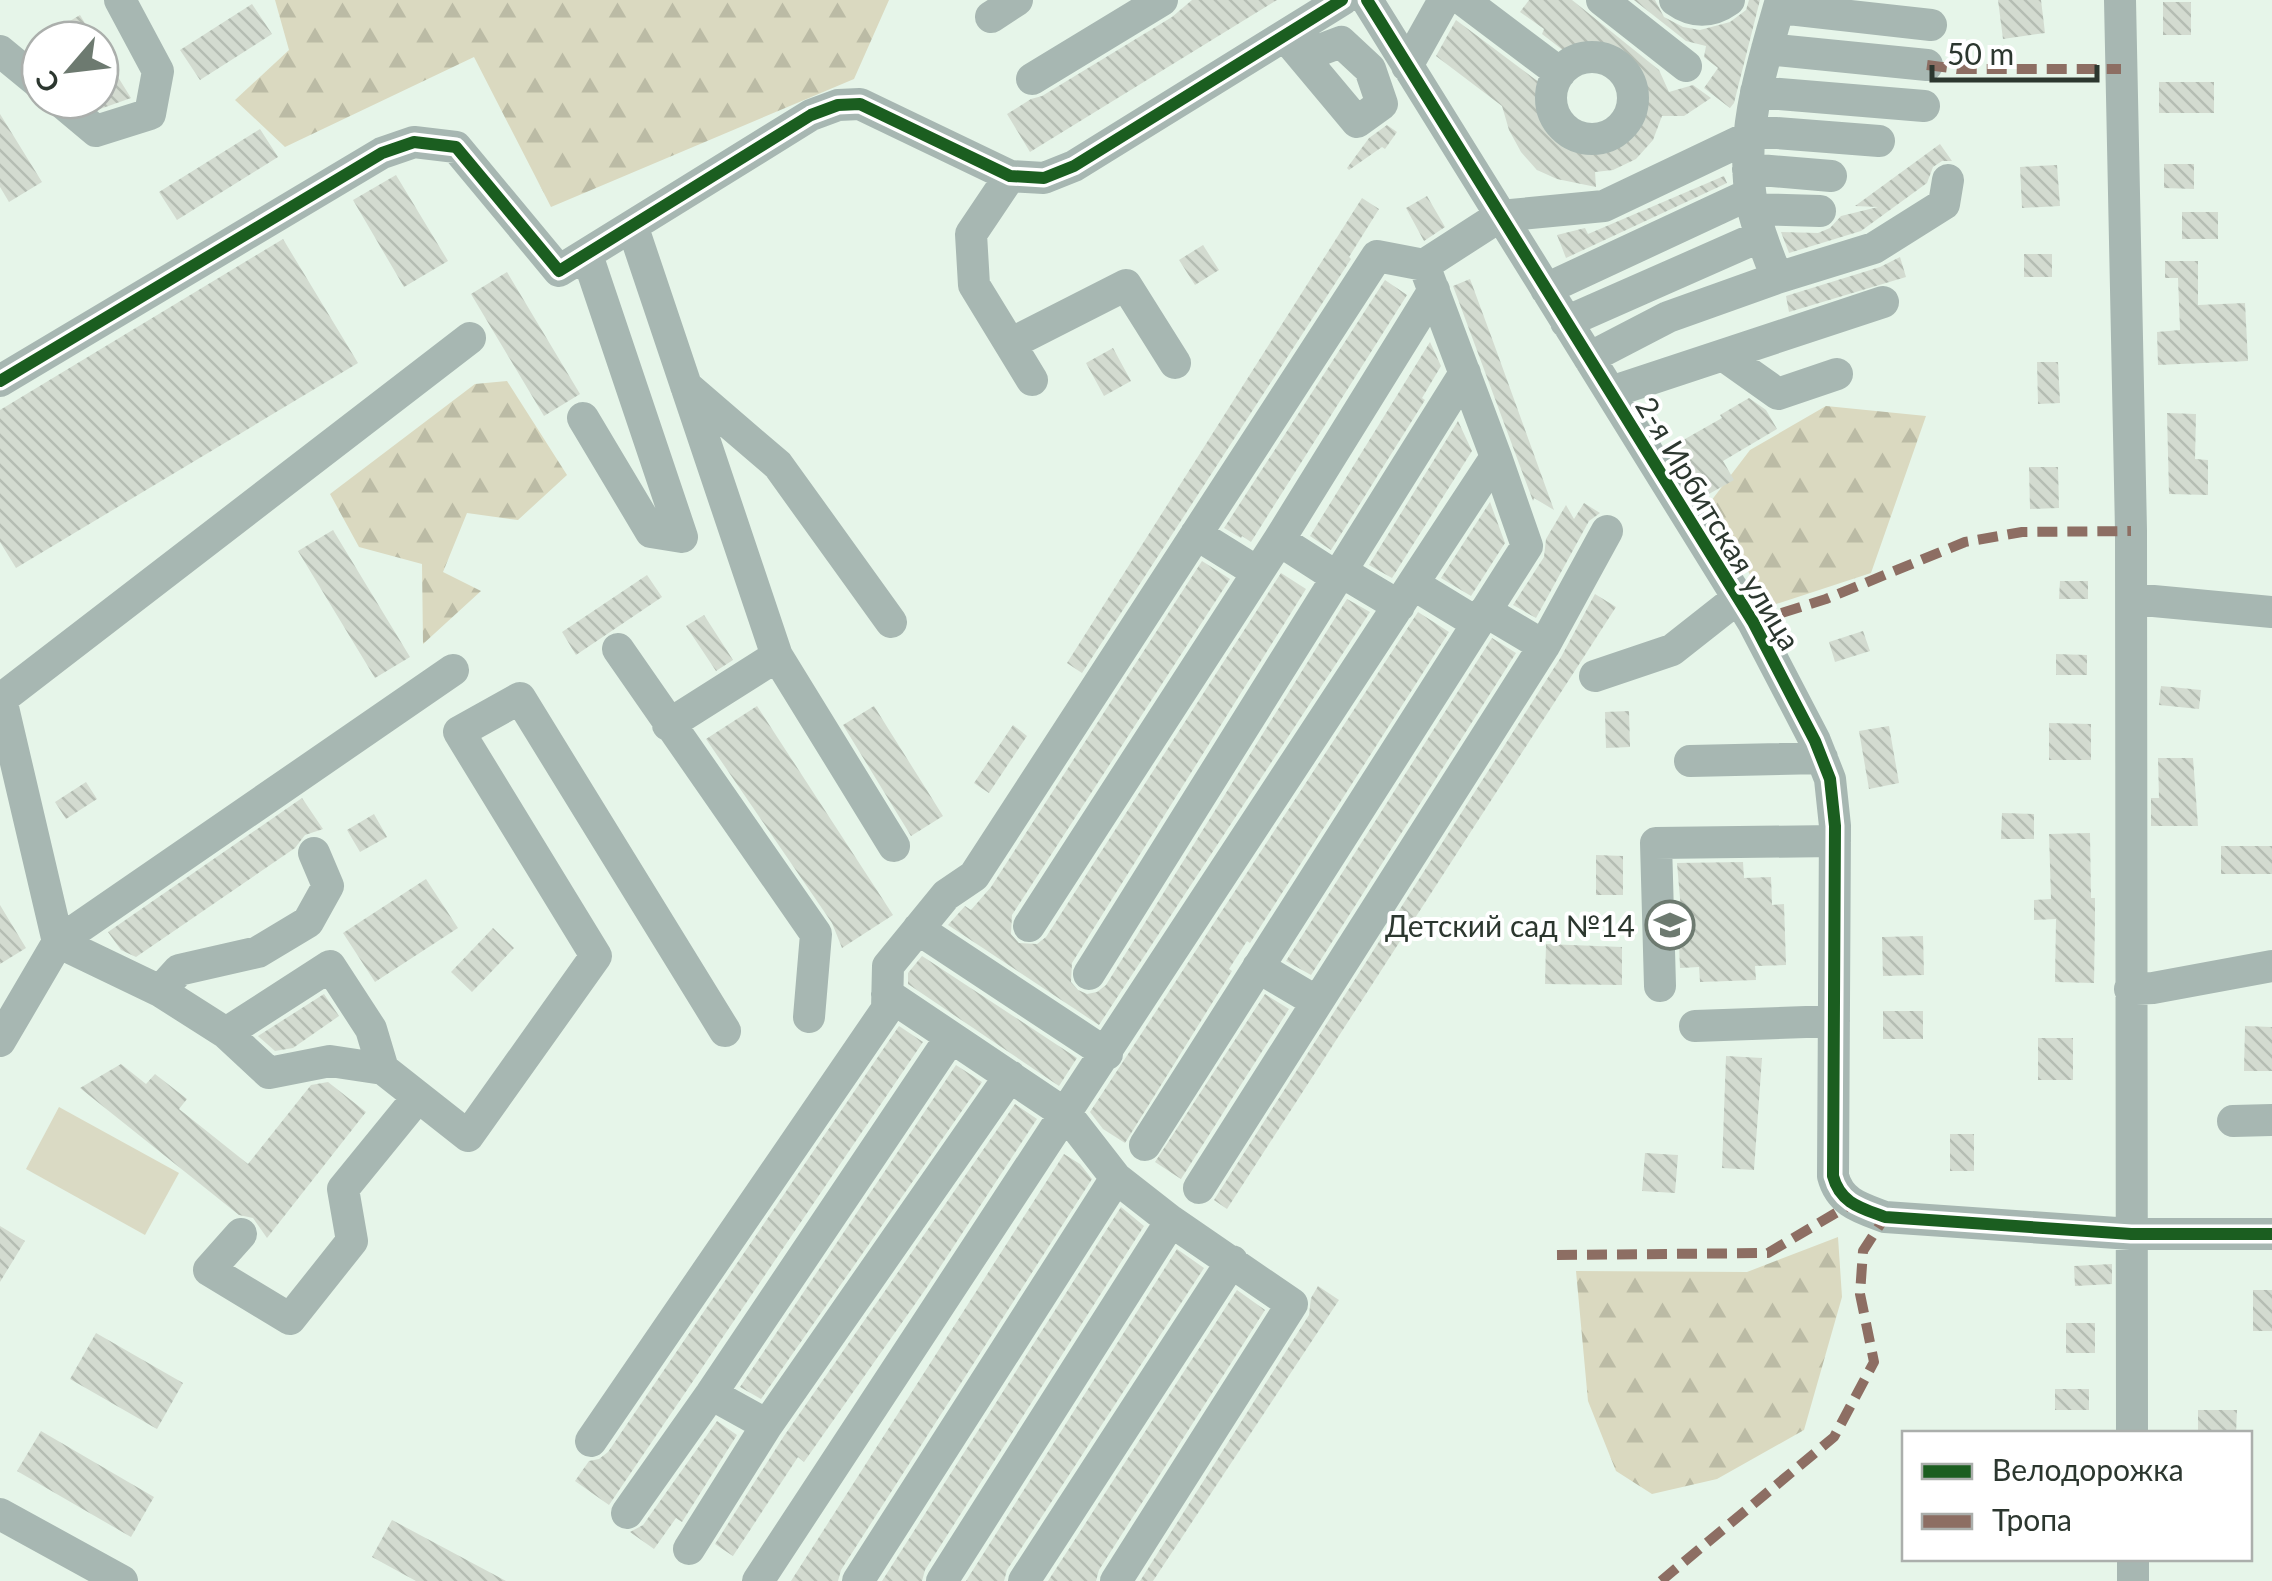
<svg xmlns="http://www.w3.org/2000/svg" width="2272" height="1581" viewBox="0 0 2272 1581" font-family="Lato,sans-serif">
<defs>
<pattern id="forest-firs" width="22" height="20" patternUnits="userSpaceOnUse" patternTransform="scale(2.5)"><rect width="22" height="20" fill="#dad9c0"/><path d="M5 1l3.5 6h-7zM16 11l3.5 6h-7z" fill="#bbbba5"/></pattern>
<pattern id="building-back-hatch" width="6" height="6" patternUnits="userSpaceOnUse" patternTransform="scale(2.5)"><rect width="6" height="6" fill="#d3dbd0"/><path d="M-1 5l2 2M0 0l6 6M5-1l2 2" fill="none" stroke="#b5bdb3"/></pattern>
</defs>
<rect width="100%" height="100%" fill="#e6f5e9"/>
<!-- forest -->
<path fill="url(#forest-firs)" d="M275,0H889L854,79L551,207L474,57L285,147L235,100L289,50Z
M507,381L567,475L518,520L467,513L443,572L481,591L423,644L422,564L359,547L330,494L475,384Z
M1826,406L1926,416L1871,573L1767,607L1711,501L1750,450Z
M1838,1237L1842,1297L1804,1430L1717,1479L1652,1494L1616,1471L1588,1401L1576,1271L1747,1272Z"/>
<!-- garden -->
<path fill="#dadac4" d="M59,1107L179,1173L145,1235L26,1169Z"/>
<!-- building -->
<path fill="url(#building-back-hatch)" d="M1192,0H1277L1030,152L1007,114L1031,99L1042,96L1172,17Z
M1529,0H1572L1659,70L1669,92L1693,85L1711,98L1684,116H1662L1653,140L1636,159L1613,170L1595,172L1596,187L1557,179L1537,170L1521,152L1509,130L1502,106L1436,56L1456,20L1544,86L1541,99L1544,116L1554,132L1568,142L1584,148L1602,147L1618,140L1631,129L1641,106L1640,88L1634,72L1622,59L1600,49H1582L1568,54L1542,34L1544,29L1520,12Z
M1634,0H1655L1664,17L1683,27L1700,30L1730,22L1746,10L1749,0H1760L1734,103L1730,108L1704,88L1718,68L1704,57L1706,46L1686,41Z
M1998,0H2041L2045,33L2003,39Z
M2163,2H2191V35H2163Z
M252,4L272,34L200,80L180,50Z
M80,15L95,40H38Z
M100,48L131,98L100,109Z
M2159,82H2214V113H2159Z
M0,114L42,182L9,202L0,187Z
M1387,125L1397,132L1385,149L1382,147L1349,170L1347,168L1369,138Z
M260,129L278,157L177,220L159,192Z
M1940,144L1952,161H1942L1933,167L1927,183L1861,231L1789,253L1781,232L1818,233L1830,228L1841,216L1878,207L1855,206Z
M2164,164H2194V189L2164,188Z
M2057,165L2060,206L2022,208L2020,167Z
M396,175L448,261L404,287L353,200Z
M1724,176L1727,183L1566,258L1557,235L1585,228L1588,234Z
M1427,196L1445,227L1424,241L1406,208Z
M1362,198L1379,209L1349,257L1351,259L1082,673L1067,663Z
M2182,212H2218V239H2182Z
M283,239L358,363L16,568L0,542V410Z
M1203,245L1219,270L1195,285L1179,260Z
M2024,254H2052V277H2024Z
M1900,257L1906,277L1789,312L1786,296L1880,267Z
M2165,261H2198V305L2245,303L2248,361L2158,365L2157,332L2180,330L2178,278H2165Z
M507,272L580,394L544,416L471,294Z
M1470,279L1494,344L1554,510L1534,498L1533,501L1453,286Z
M1385,280L1407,295L1251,542L1242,536L1241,538L1224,528Z
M1430,342L1441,366L1422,398L1425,400L1331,550L1310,536Z
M1113,348L1131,381L1104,396L1086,363Z
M2037,362H2058L2060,403L2038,404Z
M1749,398L1766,410L1777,429L1723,461L1734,480L1707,495L1678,443L1722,418L1720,415Z
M2167,413L2196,414L2195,459L2208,460V495L2169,494Z
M1458,421L1472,451L1392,578L1369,565Z
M2029,467H2058L2059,508L2030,509Z
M1490,502L1505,543L1471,596L1441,578Z
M1584,503L1600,513L1589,521L1536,618L1513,605L1544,557L1546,539L1566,505L1574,519Z
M333,530L410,657L375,678L298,551Z
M1202,561L1230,579L1012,915L1011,934L1019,943L1037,944L1046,937L1281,573L1306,589L1072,963L1071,982L1078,990L1087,994L1097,992L1106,985L1347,599L1370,612L1099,1025L948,925L965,906L971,910L991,887Z
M647,575L662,597L576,655L562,632Z
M2060,581H2088V599H2059Z
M1595,594L1616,607L1227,1209L1214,1200L1561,657Z
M1418,612L1449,632L1250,943L1247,941L1229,969L1232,971L1125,1143L1103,1129L1090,1112Z
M704,615L733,660L716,671L686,626Z
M1863,631L1870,651L1835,662L1829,642Z
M1492,638L1516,653L1311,975L1286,961Z
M2056,654L2087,655V675H2056Z
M2161,686L2201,690L2199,709L2159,705Z
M757,706L893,915L842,948L832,923L706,739Z
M874,706L943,816L911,836L843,725Z
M1629,711L1630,747L1606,748L1605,712Z
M2049,723L2091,724V760H2049Z
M1013,725L1027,736L989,793L974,783Z
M1889,726L1899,783L1869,789L1859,731Z
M2158,758H2193L2198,826H2151V798H2159Z
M86,782L97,799L66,819L55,802Z
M302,798L323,829L305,835L295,848L136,957L121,950L108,932Z
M2002,813L2034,814V839H2001Z
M374,814L387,837L360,852L347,830Z
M2090,833L2091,898H2095V918L2094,983L2055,982L2056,919L2034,920V900L2051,899L2049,834Z
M2221,846H2272V874H2221Z
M1596,855L1623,856V895H1596Z
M1743,862L1744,878L1771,877L1772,905L1784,904L1786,965L1755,966L1756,980L1700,982L1699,967L1680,968L1678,922H1682L1677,863Z
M426,879L458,928L375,982L343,933Z
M0,905L26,948L0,964Z
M493,928L514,948L472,992L451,972Z
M1923,936L1924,975L1883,976L1882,937Z
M1546,944L1622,947V985L1545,984Z
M922,956L1077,1058L1059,1086L908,984V973Z
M324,994L339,1016L293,1048L275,1051L258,1036Z
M1265,994L1289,1009L1181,1179L1155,1162Z
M1883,1011H1923V1039H1883Z
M899,1026L923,1042L609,1505L575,1481L589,1461L599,1459L608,1452Z
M2245,1026L2272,1027V1071H2244Z
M2038,1038H2073V1080H2038Z
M1726,1056L1762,1058L1754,1170L1722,1168Z
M121,1064L146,1084L155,1074L187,1099L179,1109L248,1164L311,1085L328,1082L366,1112L267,1238L253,1218L239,1215L80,1088Z
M956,1065L982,1082L761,1399L740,1387Z
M1015,1104L1037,1119L927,1287L804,1462L798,1457L733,1556L715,1544L784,1436Z
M1950,1134H1974V1171H1950Z
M1645,1153L1678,1155L1675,1193L1642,1191Z
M1064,1154L1080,1164L1092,1179L841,1570L838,1581H791Z
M1121,1207L1144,1226L925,1570L922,1581H882Z
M0,1226L25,1241L0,1282Z
M1177,1249L1204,1268L1007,1570L1004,1581H966Z
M2112,1264V1284L2075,1286L2074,1266Z
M1318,1286L1339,1300L1153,1581H1140L1309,1315L1311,1298Z
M1237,1290L1265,1310L1099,1570L1096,1581H1048Z
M2253,1290H2272V1331H2253Z
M2066,1323H2095V1353H2066Z
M96,1333L183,1383L157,1429L70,1379Z
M2055,1389H2089V1410H2055Z
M2198,1410H2237L2236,1434H2198Z
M717,1421L737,1435L682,1522L676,1518L654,1549L630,1532L643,1525Z
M41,1431L154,1497L131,1537L17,1471Z
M392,1520L506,1581H416L372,1557Z"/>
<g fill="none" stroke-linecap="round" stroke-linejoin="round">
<!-- minor -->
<path stroke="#a7b7b2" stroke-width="32" d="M1367,0L1753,622L1815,741L1830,779L1835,826L1833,1176C1840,1203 1861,1208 1885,1217L2131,1234H2272
M1463,0L1560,73
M1602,0L1686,66
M1675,0C1693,13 1711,13 1729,0
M2120,0L2131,531L2132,1434
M1779,8L1931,25
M991,17L1017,0
M1285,36L1357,122L1382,104L1370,69L1341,42L1304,56
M1767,49L1927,65
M0,51L40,84
M1551 98a41 41 0 1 1 82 0a41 41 0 1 1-82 0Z
M1407,66L1444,0
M1032,79L1162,0
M1756,92L1924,106
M59,100L96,131L150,114L158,71L120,0
M1750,131L1879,141
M1748,169L1831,176
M1010,176L971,234L974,285L1032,380
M1753,209L1820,211
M633,228L777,656L668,725
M1777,278C1768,254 1757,229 1752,204C1739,135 1762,66 1781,0
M1546,289L1750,194
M1566,322L1761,236
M1010,344L1126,285L1175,363
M1723,355L1778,394L1837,374
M1589,358L1668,317L1777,278L1874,248L1944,204L1948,180
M0,381L382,153L414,142L456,147L559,271L811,115L838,105L860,104L1010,176L1044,178L1074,166L1342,0
M686,386L778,465L891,622
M1611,392L1883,302
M583,418L651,532L682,537L587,255
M1196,534L1257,572
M1279,540L1338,578
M1342,572L1399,606
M1413,584L1477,623
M2132,599L2272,612
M1485,611L1544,646
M618,649L816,934L809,1017
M777,656L894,846
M453,670L58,942L160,991L226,1033L269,1073L330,1061L383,1069L468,1136L596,956L459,732L520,698L725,1031
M1595,676L1672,650L1738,598
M1690,761L1822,758
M1029,926L1279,540L1434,290
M918,929L1107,1054
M1258,967L1317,1002
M1089,974L1465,373
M1660,986L1656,843L1835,841
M2130,989L2153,988L2272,966
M160,991L179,970L258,952L308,922L328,886L314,853
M887,994L1067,1115L1116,1178L1171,1221L1292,1304L1116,1581
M1695,1026L1834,1021
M226,1033L330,966L371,1029L383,1069
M0,1041L58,942L1,699L470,338
M2233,1121L2272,1120
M1145,1145L1527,546L1496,457
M1199,1188L1544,646L1607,531
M241,1234L209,1270L290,1319L352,1241L343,1189L418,1097
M711,1394L767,1425
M591,1441L887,1009L888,966L946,895L974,876L1377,256L1424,265L1500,216L1604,206L1749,137
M627,1513L711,1394L951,1037
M0,1514L122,1581
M689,1549L767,1425L1010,1076
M2133,1558V1581
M758,1581L1496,457L1424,265
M858,1581L1116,1178
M942,1581L1171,1221
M1024,1581L1232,1261"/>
<!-- quiet -->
<path stroke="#8d6e63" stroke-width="10" stroke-dasharray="20 10" stroke-linecap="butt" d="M1927,65L1957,69H2121
M1753,622L1826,599L1965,542L2022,532L2131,531
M1557,1255L1768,1253L1851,1204
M1661,1581L1834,1437L1874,1362L1860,1294L1863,1251L1885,1217"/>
<!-- cycleway casing -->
<g stroke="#fff" stroke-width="19">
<path id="cycleway" d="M1367,0L1753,622L1815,741L1830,779L1835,826L1833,1176C1840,1203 1861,1208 1885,1217L2131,1234H2272
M0,381L382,153L414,142L456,147L559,271L811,115L838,105L860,104L1010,176L1044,178L1074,166L1342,0"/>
</g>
<!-- cycleway -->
<use href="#cycleway" stroke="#1b5e20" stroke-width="12"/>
</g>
<!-- icons -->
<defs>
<g id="school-ring" transform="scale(2.5)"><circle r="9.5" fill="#fff" stroke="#6d7a70" stroke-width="1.5"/><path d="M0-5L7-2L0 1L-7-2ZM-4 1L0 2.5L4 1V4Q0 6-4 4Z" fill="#6d7a70"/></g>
</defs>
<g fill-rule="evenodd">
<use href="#school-ring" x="1670" y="925"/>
</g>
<g text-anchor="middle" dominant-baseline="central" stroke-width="8" stroke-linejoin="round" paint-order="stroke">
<!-- street labels -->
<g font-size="30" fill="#2c372f" stroke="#fff">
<text transform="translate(1719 523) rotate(59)">2-я Ирбитская улица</text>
</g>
<!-- poi labels -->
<g font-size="30" fill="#2c372f" stroke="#fff" text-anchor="end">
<text x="1635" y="925">Детский сад №14</text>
</g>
</g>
<!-- legend -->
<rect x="1902" y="1431" width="350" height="130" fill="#ffffff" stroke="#abafac" stroke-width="2.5"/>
<rect x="1922" y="1464" width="50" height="15" fill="#1b5e20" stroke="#abafac" stroke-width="2.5"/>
<text x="1992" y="1481" font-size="30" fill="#2c372f">Велодорожка</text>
<rect x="1922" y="1514" width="50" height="15" fill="#8d6e63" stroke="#abafac" stroke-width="2.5"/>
<text x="1992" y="1531" font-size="30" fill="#2c372f">Тропа</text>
<!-- north arrow -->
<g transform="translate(70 70) rotate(242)"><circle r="48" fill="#ffffff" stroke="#abafac" stroke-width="2.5"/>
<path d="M0-8L18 38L0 25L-18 38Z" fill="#6d7a70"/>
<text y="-15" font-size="28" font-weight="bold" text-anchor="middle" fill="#2c372f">С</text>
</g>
<!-- scale -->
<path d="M1932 65v15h165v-15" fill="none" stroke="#2c372f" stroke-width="5"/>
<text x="1947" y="65" font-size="30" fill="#2c372f" stroke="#ffffff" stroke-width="8" paint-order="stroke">50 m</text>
</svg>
